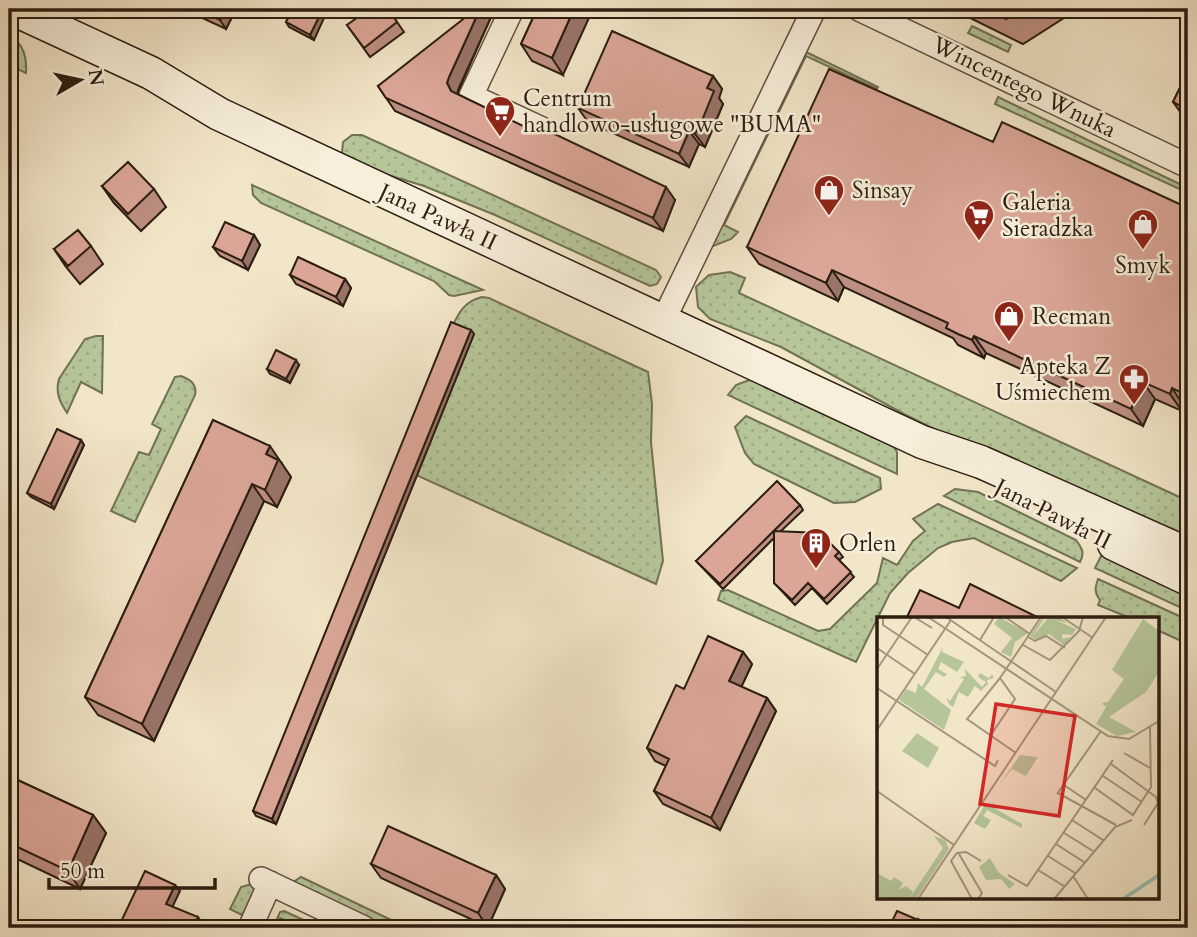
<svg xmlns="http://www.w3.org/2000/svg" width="1197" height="937" viewBox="0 0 1197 937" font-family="Cardo,serif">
<defs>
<pattern id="grass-dots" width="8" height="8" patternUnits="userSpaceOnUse" patternTransform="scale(1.75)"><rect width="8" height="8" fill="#b6c699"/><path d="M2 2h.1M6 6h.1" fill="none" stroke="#9daa83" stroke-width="1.8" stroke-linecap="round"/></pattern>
</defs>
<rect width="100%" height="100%" fill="#f2e6c8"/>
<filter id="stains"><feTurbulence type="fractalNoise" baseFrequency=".00286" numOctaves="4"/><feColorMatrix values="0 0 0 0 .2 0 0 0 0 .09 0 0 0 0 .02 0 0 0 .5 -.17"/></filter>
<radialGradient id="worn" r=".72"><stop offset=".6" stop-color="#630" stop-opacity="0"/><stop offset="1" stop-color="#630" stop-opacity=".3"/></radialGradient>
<!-- grass -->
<path fill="url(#grass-dots)" stroke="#717255" stroke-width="2" d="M823,9H827L806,52L878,87L877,89L806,56L724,225L738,232L731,239L711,247Z
M972,26L1011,45L1008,52L968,33Z
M9,36C24,43 27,57 26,73L9,65Z
M998,97L1188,188V193L995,104Z
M352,135H362L656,270L661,277L657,284L650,286L495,215L424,186L346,162L342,153L343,142Z
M252,185L483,290L454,296L449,295L434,281L261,203L253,195Z
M730,272L745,278L739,293L1188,501V541L1019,471L904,414L781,347L710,319L698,307L696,287L709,275Z
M482,297L489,298L648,372L652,404L651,442L663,561L656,584L416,475L452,327C459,312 465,301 482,297Z
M96,336H103L102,393L81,382L67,413C60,402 55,393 59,379L85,339Z
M181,376C191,380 197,384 195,395L135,522L111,511L139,452L149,455L161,429L152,424L175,377Z
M749,380L757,381L892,444L897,452V474L728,395L736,385Z
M746,416L880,478L881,489L855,502L834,503L754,464L745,453L735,427Z
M955,489L978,492L1076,540C1082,548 1085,553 1080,562L944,496Z
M938,504L1077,568L1061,581L974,538L952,542L938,548L908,573L890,593L856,662L718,600L721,591L728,590L818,631L830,629L877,583L883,558L897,565L913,541L925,531L913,519Z
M1107,553L1188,591V611L1095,568L1101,556Z
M1098,579L1188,620V644L1157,630V618H1130L1098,605L1100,600C1094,592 1095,588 1098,579Z
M301,877L408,928H390L298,885L295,881Z
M252,884L256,890L246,917L230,909L241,887Z
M284,911L321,928H302L280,918L275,928H273L280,912Z"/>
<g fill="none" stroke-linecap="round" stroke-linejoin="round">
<!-- minor casing -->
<g stroke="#5e4f3f" stroke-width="26">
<path id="minor" d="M512,9L471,96L542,129
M859,9L1188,166
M663,321L814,9
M261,879L364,928
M250,928L270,883"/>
</g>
<!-- secondary casing -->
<g stroke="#2c1d11" stroke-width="35">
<path id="secondary" d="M13,9L151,73L219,114L922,442L981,462L1188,554
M1114,544L1188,579"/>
</g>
<!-- minor -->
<use href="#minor" stroke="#f7efdb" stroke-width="23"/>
<!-- secondary -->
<use href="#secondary" stroke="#f7efdb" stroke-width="32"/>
</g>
<!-- wall -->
<path fill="#bc8f82" stroke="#2c1d11" stroke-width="2" d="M183,9H236L226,29Z
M293,9L314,40L289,27L286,22Z
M388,9L404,32L370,57L347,25Z
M537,9L563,75L532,61L521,44Z
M952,9H1078L1023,44Z
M491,17L457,94L675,200L663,231L395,111L378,86Z
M1188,71V121L1186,120L1173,102Z
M713,76L722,89L719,98L723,104L705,147L699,144L689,167L588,122L578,108Z
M993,142L1188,208V408L1184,406L1182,411L1155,399L1143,426L986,353L984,358L958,345L953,338L844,287L838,301L759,264L747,247Z
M102,186L154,189L166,207L141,231L114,203Z
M254,235L260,245L248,270L220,256L213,247Z
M91,246L103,264L80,284L66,267L54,249Z
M290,275L345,279L351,288L343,306L296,284Z
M474,334L276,824L256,816L253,811Z
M299,365L290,383L270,374L267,369Z
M213,420L282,463V464L291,477L277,507L264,501L154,741L98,715L85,697Z
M81,440L84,445L54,509L31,497L27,493Z
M800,505L803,510L781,531L839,552L843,557L839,560L854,577L827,604L812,588L795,605L778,587L774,583V538L723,589L696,561Z
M743,652L752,664L741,687L767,698L776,711L720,830L663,804L654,791L666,766L655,761L647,748L684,689Z
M9,776L93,815L106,833L80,889L9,855Z
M371,864L496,875L505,889L488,927L381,878Z"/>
<!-- shaded-wall -->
<path fill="#99746a" stroke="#2c1d11" stroke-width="2" d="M225,9H236L226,29L220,20Z
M323,9H328L314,40L310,35Z
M480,9H485L491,17L458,90L457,96L451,91L447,83L449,77Z
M574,9H593L563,75L552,58Z
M713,76L722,89L719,98L723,104L705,147L695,134L707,88Z
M689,131L699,144L689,167L679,154Z
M666,187L675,200L663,231L653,218Z
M254,235L260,245L248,270L242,261Z
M832,270L844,287L838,301L826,283Z
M345,279L351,288L343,306L336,297Z
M471,330L474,334L276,824L272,819Z
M974,336L986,353L984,358L972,340Z
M296,360L299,365L290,383L286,379Z
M1143,382L1155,399L1143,426L1131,409Z
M1172,388L1184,406L1182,411L1170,394Z
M81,440L84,445L54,509L51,504Z
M270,446L291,477L277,507L265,490L266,454Z
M252,484L264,501L154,741L142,724Z
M743,652L752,664L738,694L729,681Z
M767,698L776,711L720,830L711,818Z
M93,815L106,833L80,889L68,871Z
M496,875L505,889L488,927L478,913Z
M175,885L180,891L171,910L166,904Z
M198,917L202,923L200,928H193Z"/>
<!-- building -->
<path fill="#dba697" stroke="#2c1d11" stroke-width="2" d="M196,9H225L220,20Z
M293,9H323L310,35L286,22Z
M369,9H388L397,22L364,48L347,25Z
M476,9H480L449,77L447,83L451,91L527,128L540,127L666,187L653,218L386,98L378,86Z
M537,9H574L552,58L521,44Z
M985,9H1022L1006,19Z
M612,31L713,76L707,88L714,91L703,118L695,134L689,131L679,154L578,108Z
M829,69L993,142L1002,122L1188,208V396L1172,388L1170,394L1143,382L1131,409L974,336L972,340L958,334L946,328L948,323L832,270L826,283L747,247Z
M1188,71V110L1173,102Z
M128,162L154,189L128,214L102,186Z
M225,222L254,235L242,261L213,247Z
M78,230L91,246L68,266L54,249Z
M298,257L345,279L336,297L290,275Z
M451,322L471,330L272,819L253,811Z
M276,350L296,360L286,379L267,369Z
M213,420L270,446L266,454L278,460L265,490L252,484L142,724L85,697Z
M57,429L81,440L51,504L27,493Z
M777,481L800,505L720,584L696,561Z
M774,531L820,533L839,552L835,556L851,572L824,599L808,583L792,600L774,583Z
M970,584L1041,619H906L920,590L959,608Z
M708,636L743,652L729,681L767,698L711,818L654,791L669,759L647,748L676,685L684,689Z
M9,776L93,815L68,871L9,843Z
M388,826L496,875L478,913L371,864Z
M145,871L175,885L166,904L198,917L193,928H118Z
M897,911L918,920V919L939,928H889Z"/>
<!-- icons -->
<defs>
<g id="supermarket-pin" transform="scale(1.575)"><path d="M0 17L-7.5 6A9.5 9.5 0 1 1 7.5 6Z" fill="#8f2418" stroke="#f7efdb"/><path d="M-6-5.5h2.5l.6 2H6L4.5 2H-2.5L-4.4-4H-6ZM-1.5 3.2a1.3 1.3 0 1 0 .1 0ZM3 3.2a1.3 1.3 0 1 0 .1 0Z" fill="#fff"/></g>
<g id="shop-pin" transform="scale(1.575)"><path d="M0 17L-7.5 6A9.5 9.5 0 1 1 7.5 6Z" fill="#8f2418" stroke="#f7efdb"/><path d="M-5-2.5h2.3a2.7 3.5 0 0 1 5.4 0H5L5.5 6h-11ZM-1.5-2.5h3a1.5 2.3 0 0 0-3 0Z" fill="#fff"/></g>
<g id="pharmacy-pin" transform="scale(1.575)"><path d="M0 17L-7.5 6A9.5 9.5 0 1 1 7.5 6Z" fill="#8f2418" stroke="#f7efdb"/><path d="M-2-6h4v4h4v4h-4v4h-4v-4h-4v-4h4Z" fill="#fff"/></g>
<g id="building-pin" transform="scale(1.575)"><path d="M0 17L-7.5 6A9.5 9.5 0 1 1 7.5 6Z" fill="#8f2418" stroke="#f7efdb"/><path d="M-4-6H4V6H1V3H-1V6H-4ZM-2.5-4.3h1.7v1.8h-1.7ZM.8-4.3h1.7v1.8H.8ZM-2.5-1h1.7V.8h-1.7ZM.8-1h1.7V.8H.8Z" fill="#fff"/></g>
</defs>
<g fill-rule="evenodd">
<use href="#supermarket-pin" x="500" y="111"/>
<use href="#shop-pin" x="829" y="190"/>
<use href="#supermarket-pin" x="979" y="215"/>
<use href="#shop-pin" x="1143" y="224"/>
<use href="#shop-pin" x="1009" y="316"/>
<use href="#pharmacy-pin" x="1134" y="379"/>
<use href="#building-pin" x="816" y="543"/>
</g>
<g text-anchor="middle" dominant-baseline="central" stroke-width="5" stroke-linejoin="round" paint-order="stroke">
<!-- street labels -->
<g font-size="23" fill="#2c1d11" stroke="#f7efdb">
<text transform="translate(1024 87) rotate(26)">Wincentego Wnuka</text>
<text transform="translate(438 217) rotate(25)">Jana Pawła II</text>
<text transform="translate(1053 514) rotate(27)">Jana Pawła II</text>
</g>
<!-- poi labels -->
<g font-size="23" fill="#2c1d11" stroke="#f7efdb" text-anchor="start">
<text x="523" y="98">Centrum<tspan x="523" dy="26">handlowo-usługowe "BUMA"</tspan></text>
<text x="852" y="190">Sinsay</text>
<text x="1002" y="202">Galeria<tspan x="1002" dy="26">Sieradzka</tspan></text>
<text x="1143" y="265" text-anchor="middle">Smyk</text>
<text x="1032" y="316">Recman</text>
<text x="1111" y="366" text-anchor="end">Apteka Z<tspan x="1111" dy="26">Uśmiechem</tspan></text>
<text x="839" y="543">Orlen</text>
</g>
</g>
<!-- overview -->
<g transform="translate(877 617)">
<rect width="282" height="282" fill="#f2e6c8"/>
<path d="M122,0L151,16L138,25L134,40L124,35L135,21L117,7ZM166,0H168L155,20L172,0H182L190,6L178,3L199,12L195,18L185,17V22L193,20L188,29L172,17L159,23L153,19ZM66,30L65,35L87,45L80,55L64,45L61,52L70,57L67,60L59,55L47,72L74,93L67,113L22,83L29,72L39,76L41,66L45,70ZM88,52L105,70L109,65L101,60L103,56L112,61L115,57L117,61L110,63L111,67L104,74L98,69L91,80L82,75L76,90L72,87L69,80L73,84L87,62L83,60L89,59ZM143,138L161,140L149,159L135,152L122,168ZM109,186L145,207V211L110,193L106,199L114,203L108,212L97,206ZM57,219L68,223L72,232L39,282H32L66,231ZM113,241L121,255L138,267L132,272L124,262L109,263L102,250Z" fill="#b6c699"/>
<path d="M266,2L282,14V55L269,75L232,100L259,115L240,119L219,107L229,90L225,86L231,85L247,62L235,53ZM0,256L14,264L17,260L26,266L22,273L29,269L36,275L32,282H0Z" fill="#b6c699"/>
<path d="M40,116L62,131L51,151L25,134Z" fill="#b6c699"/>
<path fill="none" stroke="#9bc0b5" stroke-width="3.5" d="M246,282L282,258"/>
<path fill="none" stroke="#a3967f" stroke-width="2" d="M6,0V8L51,38M37,0L55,11M51,0L231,119L252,122L282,104M69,0L179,75M128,0L153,17M185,0L216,21M151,20L158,24L169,19L188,31M103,23L117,0M146,28L173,43L202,14L206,0M0,31L38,57M0,52L35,0M123,61L90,102L139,136M0,71L118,149L121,143M0,113L74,3M114,118L138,82L123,61L164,0M247,136L273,151M234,147L279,180L281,186L267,208M226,159L265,185M187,168L209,183M218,171L256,198L274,170L273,110M0,174L77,228M181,176L239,208M180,177L224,114M195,203L226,223M187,216L216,234M179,227L207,245M82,237L105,276L101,282M171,239L198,256M161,253L187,269M131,258L150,269L236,143M196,259L211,282M41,282L229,0M95,282L74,244L80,236L89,235L104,244M177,282L238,210L255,203"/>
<path fill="#d62828" fill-opacity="0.15" stroke="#d62828" stroke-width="3.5" d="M119,87L198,99L182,199L103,187Z"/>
<rect width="282" height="282" fill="none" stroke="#2c1d11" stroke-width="3.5"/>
</g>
<!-- margin -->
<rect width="1197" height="937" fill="none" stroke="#f2e6c8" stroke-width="35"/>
<rect x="10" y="10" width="1176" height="916" fill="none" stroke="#2c1d11" stroke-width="3.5"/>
<rect x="18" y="18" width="1162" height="902" fill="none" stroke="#2c1d11" stroke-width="2"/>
<!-- north arrow -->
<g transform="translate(80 80) rotate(81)" stroke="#f7efdb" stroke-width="5" paint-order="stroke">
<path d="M0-5L12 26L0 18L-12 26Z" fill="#2c1d11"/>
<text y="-10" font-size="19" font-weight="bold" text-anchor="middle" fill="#2c1d11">N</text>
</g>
<!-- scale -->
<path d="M49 878v10h166v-10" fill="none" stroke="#2c1d11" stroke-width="3.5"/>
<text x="60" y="878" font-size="21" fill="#2c1d11" stroke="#f7efdb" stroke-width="5" paint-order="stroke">50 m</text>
<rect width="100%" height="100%" filter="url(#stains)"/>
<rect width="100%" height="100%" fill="url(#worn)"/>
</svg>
